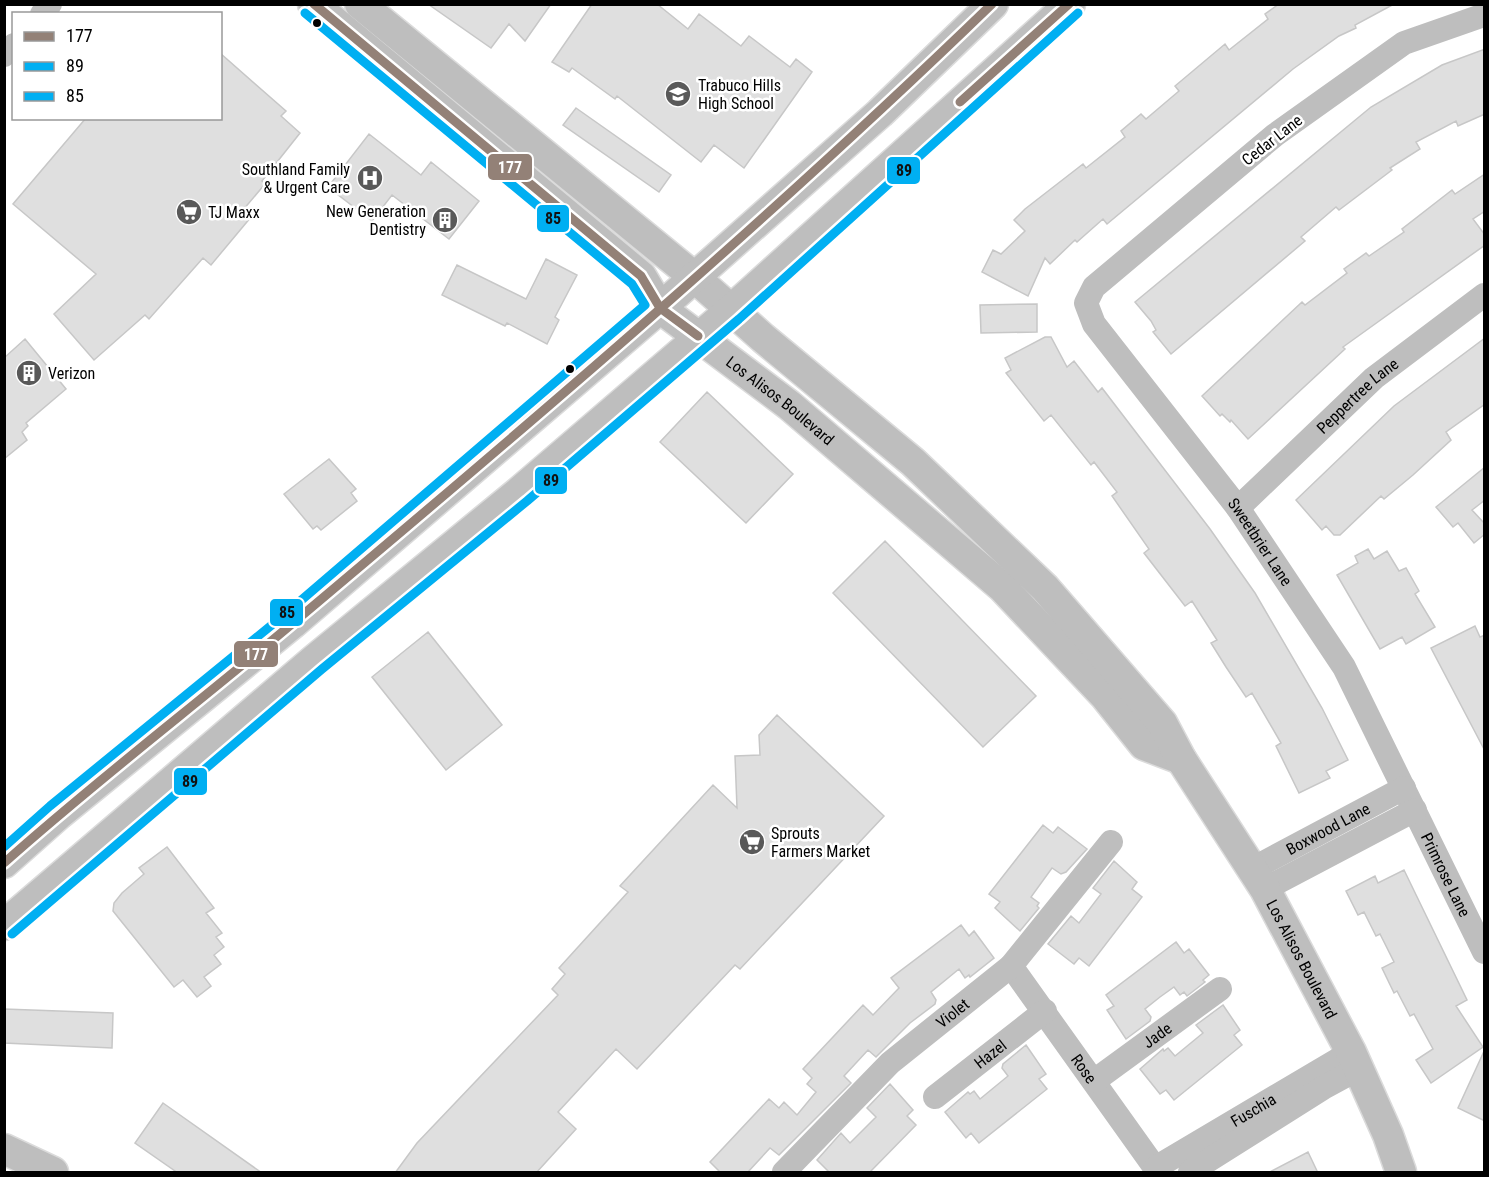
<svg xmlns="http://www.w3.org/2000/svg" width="1489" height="1177" viewBox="0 0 1489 1177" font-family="'Roboto Condensed',sans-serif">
<rect width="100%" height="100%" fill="#fff"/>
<!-- building -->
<path fill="#dfdfdf" stroke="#c7c7c7" stroke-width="1.5" d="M428,4H551L525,41L509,24L491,48Z
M592,4H657L688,29L699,14L741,46L749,36L790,67L796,59L812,72L744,168L714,145L701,162L617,96L615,99L572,68L569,72L552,62Z
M1279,4H1394L1355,25L1356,28L1339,36L1293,69L1107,224L1103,219L1077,242L1075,240L1050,264L1045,258L1028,296L982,272L993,250L1001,254L1025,231L1014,220L1025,209L1083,164L1086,168L1125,137L1121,131L1141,114L1146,119L1179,91L1175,86L1225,44L1229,50L1268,19L1265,14Z
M1485,49V114L1458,126L1456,121L1416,142L1420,149L1390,168L1392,170L1339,210L1336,207L1301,237L1305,241L1171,354L1153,332L1156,330L1151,321L1135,302L1371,107L1442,65Z
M220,53L286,111L281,116L300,133L262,181L265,184L243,210L251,217L211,265L203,258L149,319L145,315L94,360L54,314L96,274L13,204L86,118H220Z
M576,108L671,175L659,192L563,125Z
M369,134L421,175L431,162L479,201L449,239L392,195L372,221L328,187Z
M1485,174V211L1473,219L1485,235V245L1343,347L1345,349L1248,439L1231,420L1230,422L1222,414L1220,416L1202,396L1302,302L1305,305L1347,273L1344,269L1366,253L1369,256L1404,232L1402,229L1452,190L1455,194Z
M546,259L577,275L555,317L559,320L547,344L507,323L505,326L442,295L457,265L526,299Z
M1037,304V332L981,333L980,305Z
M1045,337H1051L1067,367L1074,361L1098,392L1102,388L1210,529L1255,593L1322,708L1348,760L1326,771L1330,778L1299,793L1276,746L1281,743L1252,693L1246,697L1226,667L1211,643L1217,640L1192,601L1185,606L1144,553L1149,549L1112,496L1117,492L1094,462L1091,465L1051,415L1044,421L1006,373L1011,370L1005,358Z
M1485,338V404L1446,432L1451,440L1413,475L1384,499L1381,496L1340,535H1334L1326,526L1322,530L1296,500L1394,406Z
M25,339L66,389L26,423L28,426L22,432L27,440L4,459V358Z
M707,392L793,474L746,523L660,442Z
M329,459L356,489L351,493L357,501L321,530L317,526L313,529L284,494Z
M1485,467V500L1472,510L1485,524V534L1474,543L1458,523L1453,527L1436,507Z
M885,541L1036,696L983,747L833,593Z
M1368,549L1374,559L1387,551L1399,571L1406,568L1419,591L1415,594L1435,627L1406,644L1402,637L1380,649L1337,575L1358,563L1355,556Z
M1475,626L1480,637L1485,635V751L1431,648Z
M428,632L502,725L446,770L372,677Z
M777,715L884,816L740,969L735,965L637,1069L616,1049L558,1112L576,1129L536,1173H395L417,1143L558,995L552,989L565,974L559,968L628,892L620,886L713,785L737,808L735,756L760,755L759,735Z
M1043,825L1053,833L1058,827L1087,849L1066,872L1061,874L1052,868L1031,897L1039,903L1037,906L1039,908L1020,931L995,908L1000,902L989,894Z
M167,847L214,908L206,913L222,933L216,937L224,947L214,955L221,964L204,977L211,986L197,997L183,980L174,987L113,911L114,903L122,893L144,874L139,868Z
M1114,861L1137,882L1132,889L1142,897L1089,966L1079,958L1074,964L1048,944L1071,916L1079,923L1101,894L1093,888Z
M1404,870L1467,1000L1456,1006L1483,1047L1431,1083L1416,1060L1433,1049L1414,1014L1410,1016L1397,991L1394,993L1382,968L1394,962L1380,934L1376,936L1364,912L1358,915L1346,891L1375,876L1378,883Z
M961,925L969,936L974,931L994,958L970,977L969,975L965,978L959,969L931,992L936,1000L935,1004L910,1023L876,1057L868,1050L844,1076L851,1083L779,1155L770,1148L747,1173H721L710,1162L769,1099L779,1108L784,1102L797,1115L816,1092L807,1084L812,1078L803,1069L863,1005L873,1015L899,988L891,978Z
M1176,942L1184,953L1189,949L1209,975L1203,980L1205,982L1187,996L1184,992L1180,995L1174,987L1160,997L1145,1009L1151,1017L1150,1021L1126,1039L1107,1010L1114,1006L1106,995Z
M1223,1005L1240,1030L1234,1035L1242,1045L1174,1100L1166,1090L1160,1094L1140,1069L1163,1049L1164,1051L1168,1048L1175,1056L1203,1033L1196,1025Z
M4,1009L113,1013L112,1048L4,1043Z
M1026,1045L1046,1074L1039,1079L1047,1089L979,1143L971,1133L966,1138L945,1112L968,1092L970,1094L974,1091L980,1099L1008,1076L1002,1068L1003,1064Z
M1485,1049V1121L1458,1108Z
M890,1084L913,1110L907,1116L916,1125L869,1173H830L817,1160L841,1133L850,1143L876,1117L867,1108Z
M163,1103L262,1173H178L135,1143Z
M1308,1152L1318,1173H1268Z"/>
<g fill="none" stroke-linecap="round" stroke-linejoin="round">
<!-- major casing -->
<g stroke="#dbdbdb" stroke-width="33">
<g id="major">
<path id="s9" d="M313,4L641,276L660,308L789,405L1002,587L1105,696L1144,745L1181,759"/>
<path id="s10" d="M360,4L693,276L763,338L913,462L1045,588L1162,723L1181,759L1265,889L1351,1052L1388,1135L1401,1172"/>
<path d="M4,863L58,815L292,624L660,308L880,113L993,4"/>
<path d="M4,925L314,660L519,492L731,310L1070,4"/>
<path d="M4,1149L53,1172"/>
</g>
</g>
<!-- minor -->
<g stroke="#bebebe" stroke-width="24">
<path d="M42,14L50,4"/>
<path id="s1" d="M1484,15L1404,43L1275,135L1094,287L1086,303L1094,324L1238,508L1344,667L1484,952"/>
<path d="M4,55L14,45"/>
<path id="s2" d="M1238,508L1374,378L1484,295"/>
<path id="s3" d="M1252,869L1404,788"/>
<path d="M1265,889L1415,810"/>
<path id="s4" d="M1011,966L1158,1172"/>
<path id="s5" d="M1094,1081L1220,989"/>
<path id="s6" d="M935,1097L1045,1011"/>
<path id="s7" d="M1155,1168L1351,1052"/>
<path id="s8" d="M784,1172L890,1063L1011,966L1111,842"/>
<path d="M1190,1172L1323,1088L1358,1069"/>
</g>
<!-- major -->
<use href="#major" stroke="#bebebe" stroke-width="30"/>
<!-- bus-1 casing -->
<g stroke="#fff" stroke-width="14">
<path id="bus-1" d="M314,4L641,276L660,308L698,336
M960,102L1069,4
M4,863C98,779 197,704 293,623C531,423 769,220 992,4"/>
</g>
<!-- bus-2 casing -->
<g stroke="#fff" stroke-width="14">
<path id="bus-2" d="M12,934L322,669L527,501L739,319L1078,13"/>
</g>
<!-- bus-3 casing -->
<g stroke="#fff" stroke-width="14">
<path id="bus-3" d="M4,847L50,806L284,615L645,305L632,284L305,13"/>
</g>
<!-- bus-1 -->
<use href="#bus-1" stroke="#938177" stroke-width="9"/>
<!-- bus-2 -->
<use href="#bus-2" stroke="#00aff2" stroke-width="9"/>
<!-- bus-3 -->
<use href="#bus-3" stroke="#00aff2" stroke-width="9"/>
</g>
<!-- icons -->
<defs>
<g id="school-disc" transform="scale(1.35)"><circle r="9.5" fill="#595959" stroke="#fff"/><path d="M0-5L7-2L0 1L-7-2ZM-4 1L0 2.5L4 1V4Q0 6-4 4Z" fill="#fff"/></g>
<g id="hospital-disc" transform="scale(1.35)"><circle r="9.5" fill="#595959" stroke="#fff"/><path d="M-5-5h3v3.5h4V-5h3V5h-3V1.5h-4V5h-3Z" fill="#fff"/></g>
<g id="supermarket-disc" transform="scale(1.35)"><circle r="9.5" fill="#595959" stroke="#fff"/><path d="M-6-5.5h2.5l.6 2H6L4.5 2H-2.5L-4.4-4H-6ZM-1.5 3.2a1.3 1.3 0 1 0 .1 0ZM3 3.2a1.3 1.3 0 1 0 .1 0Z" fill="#fff"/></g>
<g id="building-disc" transform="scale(1.35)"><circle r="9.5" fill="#595959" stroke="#fff"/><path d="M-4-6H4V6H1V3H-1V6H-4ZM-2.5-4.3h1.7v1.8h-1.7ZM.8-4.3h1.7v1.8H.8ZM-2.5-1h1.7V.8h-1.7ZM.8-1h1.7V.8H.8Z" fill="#fff"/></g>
</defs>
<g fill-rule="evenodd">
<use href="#school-disc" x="678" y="94"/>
<use href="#hospital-disc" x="370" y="178"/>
<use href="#supermarket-disc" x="189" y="212"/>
<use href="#building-disc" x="445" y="220"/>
<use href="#building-disc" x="29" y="373"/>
<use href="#supermarket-disc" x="752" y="842"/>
</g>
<!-- markers -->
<g fill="#000" stroke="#fff" stroke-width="2">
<circle cx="317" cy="23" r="5"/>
<circle cx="570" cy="369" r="5"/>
</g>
<g text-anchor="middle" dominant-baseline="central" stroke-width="5" stroke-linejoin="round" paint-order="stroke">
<!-- poi labels -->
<g font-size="16" fill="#000" stroke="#fff" text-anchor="start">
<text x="698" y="85">Trabuco Hills<tspan x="698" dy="18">High School</tspan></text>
<text x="350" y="169" text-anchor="end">Southland Family<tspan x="350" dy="18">&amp; Urgent Care</tspan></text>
<text x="426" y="211" text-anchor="end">New Generation<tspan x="426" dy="18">Dentistry</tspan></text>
<text x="208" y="212">TJ Maxx</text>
<text x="48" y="373">Verizon</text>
<text x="771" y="833">Sprouts<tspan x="771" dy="18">Farmers Market</tspan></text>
</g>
<!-- street labels -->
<g font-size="16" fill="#000" stroke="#fff">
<text transform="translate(1272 140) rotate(-38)">Cedar Lane</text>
<text stroke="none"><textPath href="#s2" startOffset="164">Peppertree Lane</textPath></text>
<text stroke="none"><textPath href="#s9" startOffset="615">Los Alisos Boulevard</textPath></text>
<text stroke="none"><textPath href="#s1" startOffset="794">Sweetbrier Lane</textPath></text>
<text stroke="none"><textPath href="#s3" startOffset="86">Boxwood Lane</textPath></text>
<text stroke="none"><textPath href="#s1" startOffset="1176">Primrose Lane</textPath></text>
<text stroke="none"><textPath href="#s10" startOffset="1354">Los Alisos Boulevard</textPath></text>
<text stroke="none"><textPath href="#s8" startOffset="232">Violet</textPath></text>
<text stroke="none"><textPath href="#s5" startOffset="78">Jade</textPath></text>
<text stroke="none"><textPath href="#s6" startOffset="70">Hazel</textPath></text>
<text stroke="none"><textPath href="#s4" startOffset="126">Rose</textPath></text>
<text stroke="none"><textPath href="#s7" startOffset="114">Fuschia</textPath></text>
</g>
</g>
<g stroke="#fff" stroke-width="2">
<rect x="487" y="153" width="46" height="28" rx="6" fill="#938177"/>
<rect x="886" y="156" width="35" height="29" rx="6" fill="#00aff2"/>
<rect x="536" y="204" width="34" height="29" rx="6" fill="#00aff2"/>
<rect x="534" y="466" width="34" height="29" rx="6" fill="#00aff2"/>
<rect x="269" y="598" width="35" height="29" rx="6" fill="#00aff2"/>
<rect x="233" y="640" width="46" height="28" rx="6" fill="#938177"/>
<rect x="173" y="767" width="35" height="29" rx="6" fill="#00aff2"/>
</g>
<g font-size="16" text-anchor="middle" font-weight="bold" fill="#fff">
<text x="510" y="173">177</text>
<text x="256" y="660">177</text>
</g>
<g font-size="16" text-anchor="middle" font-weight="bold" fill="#111">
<text x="904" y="176">89</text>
<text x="553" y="224">85</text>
<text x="551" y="486">89</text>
<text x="287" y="618">85</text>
<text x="190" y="787">89</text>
</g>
<!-- border -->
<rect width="1489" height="1177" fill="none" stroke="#000000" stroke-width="12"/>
<!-- legend -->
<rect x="12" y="12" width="210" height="108" fill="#ffffff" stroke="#999999" stroke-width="1.5"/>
<rect x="24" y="32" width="30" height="9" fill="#938177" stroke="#999999" stroke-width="1.5"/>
<text x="66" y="42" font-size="18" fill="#000000">177</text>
<rect x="24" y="62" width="30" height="9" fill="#00aff2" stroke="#999999" stroke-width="1.5"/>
<text x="66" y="72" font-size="18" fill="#000000">89</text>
<rect x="24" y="92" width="30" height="9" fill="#00aff2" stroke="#999999" stroke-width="1.5"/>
<text x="66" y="102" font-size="18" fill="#000000">85</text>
</svg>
